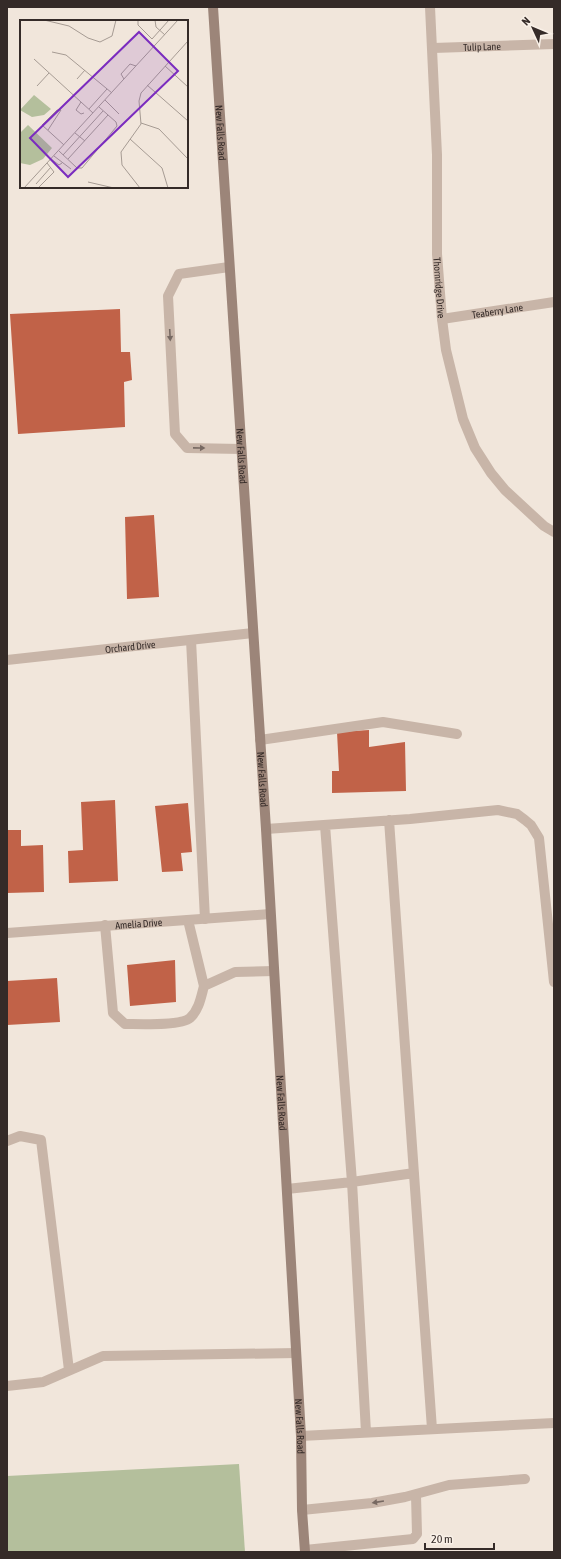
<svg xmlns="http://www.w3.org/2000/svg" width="561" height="1559" viewBox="0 0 561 1559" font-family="'Asap Condensed',sans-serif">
<rect width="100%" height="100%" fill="#f1e6db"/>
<!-- green -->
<path fill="#b4bf9c" d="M239,1464L245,1552H7V1476Z"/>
<!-- building -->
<path fill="#c16248" d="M120,309L121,352H130L132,380L124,382L125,427L18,434L10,314Z
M154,515L159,597L127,599L125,517Z
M369,730V747L405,742L406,791L332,793V771H339L337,732Z
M115,800L118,881L69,883L68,851L83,850L81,802Z
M188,803L192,852L181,853L183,871L162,872L155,806Z
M7,830H21V846L43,845L44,892L7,893Z
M175,960L176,1002L130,1006L127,965Z
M57,978L60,1022L7,1025V981Z"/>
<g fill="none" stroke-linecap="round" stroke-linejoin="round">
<!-- service -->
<path stroke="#c8b5a8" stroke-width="10" d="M229,267L179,274L168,296L175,434L187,448L241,449
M191,640L205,919
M260,740L383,722L457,734
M389,820L432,1429
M325,825L352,1182L366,1432
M266,829L410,819L498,810L517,814L525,820L531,825L539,838L554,982
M188,920L204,986L235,972L274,971
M105,925L113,1013L125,1024C139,1024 181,1026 190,1018C199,1010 201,997 204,986
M7,1141L20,1136L41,1140L69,1370
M287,1189L352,1182L414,1173
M7,1386L43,1382L103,1356L296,1353
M301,1436L554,1423
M302,1510L372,1503L405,1497L449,1485L525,1479
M305,1550L413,1539L417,1534L416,1495"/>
<!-- minor -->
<g stroke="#c8b5a8" stroke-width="10">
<path id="s1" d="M430,7L437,155V254L442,319L446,350L463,419L475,448L491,473L505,490L544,526L554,532"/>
<path id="s2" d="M433,48L554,44"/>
<path id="s3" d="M442,319L554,302"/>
<path id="s4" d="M7,660L253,633"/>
<path id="s5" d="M7,933L270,914"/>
</g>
<!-- secondary -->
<path stroke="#9c8579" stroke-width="10" id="s6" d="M213,7L266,829L301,1436L302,1510L305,1552"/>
</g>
<!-- one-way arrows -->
<defs><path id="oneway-solid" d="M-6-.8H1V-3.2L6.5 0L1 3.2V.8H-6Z"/></defs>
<g fill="#776962">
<use href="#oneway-solid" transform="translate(170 335) rotate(87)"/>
<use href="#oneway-solid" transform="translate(199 448) rotate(1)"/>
<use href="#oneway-solid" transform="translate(378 1502) rotate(171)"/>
</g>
<g text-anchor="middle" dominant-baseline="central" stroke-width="3" stroke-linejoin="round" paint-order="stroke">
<!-- street labels -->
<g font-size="10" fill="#352b28" stroke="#f9f0e7">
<text stroke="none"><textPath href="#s2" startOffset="49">Tulip Lane</textPath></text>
<text stroke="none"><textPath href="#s6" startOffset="126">New Falls Road</textPath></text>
<text stroke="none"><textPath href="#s1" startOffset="281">Thornridge Drive</textPath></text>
<text stroke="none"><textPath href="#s3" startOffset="56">Teaberry Lane</textPath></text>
<text stroke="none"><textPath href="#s6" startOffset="450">New Falls Road</textPath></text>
<text stroke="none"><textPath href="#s4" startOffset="124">Orchard Drive</textPath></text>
<text stroke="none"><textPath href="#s6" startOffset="774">New Falls Road</textPath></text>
<text stroke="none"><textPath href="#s5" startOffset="132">Amelia Drive</textPath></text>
<text stroke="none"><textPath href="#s6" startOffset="1098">New Falls Road</textPath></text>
<text stroke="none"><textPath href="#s6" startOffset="1422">New Falls Road</textPath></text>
</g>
</g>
<!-- overview -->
<g transform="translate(20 20)">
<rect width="168" height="168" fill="#f1e6db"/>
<path d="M14,75L31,89L24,95L12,97L0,90ZM8,105L32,128L23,139L10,145L0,143V113Z" fill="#b4bf9c"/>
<path fill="none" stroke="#a69b93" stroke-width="1" d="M24,0L49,6L68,18L80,22L92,16L96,0M118,0V5L132,19L149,0M135,0L136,7L145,15M32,32L46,35L92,73M14,39L73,93M145,46L168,67M57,59L65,50M104,59L101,54L110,44L116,46M127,65L168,101M17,66L29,53M85,80L99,94M61,82L56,90L61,94L64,93M69,89L87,69M121,103L139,109L168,139M28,110L41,90H37L22,105L44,125M55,113L65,121M110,119L142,148L148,168M39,131L57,148H62L97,106L96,102L79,87M43,135L83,91M34,136L51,149M31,139L39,145L42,143M48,139L88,95M68,162L94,168M16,164L31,147M4,168L158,0M18,168L34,152L27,143M120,168L102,145L101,132L121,104L119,81L121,73L168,21"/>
<path fill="#7b2cbf" fill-opacity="0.15" stroke="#7b2cbf" stroke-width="2" d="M119,12L158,51L48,157L10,118Z"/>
<rect width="168" height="168" fill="none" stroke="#352b28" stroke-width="2"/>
</g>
<!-- border -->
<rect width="561" height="1559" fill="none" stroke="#352b28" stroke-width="16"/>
<!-- north arrow -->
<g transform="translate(533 28) rotate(314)" stroke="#f9f0e7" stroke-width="3" paint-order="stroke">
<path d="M0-3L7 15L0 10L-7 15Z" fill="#352b28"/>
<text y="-6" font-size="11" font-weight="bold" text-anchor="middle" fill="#352b28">N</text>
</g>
<!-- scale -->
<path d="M425 1543v6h69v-6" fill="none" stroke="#352b28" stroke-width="2"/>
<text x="431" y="1543" font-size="12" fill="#352b28" stroke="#f9f0e7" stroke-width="3" paint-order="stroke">20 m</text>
</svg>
